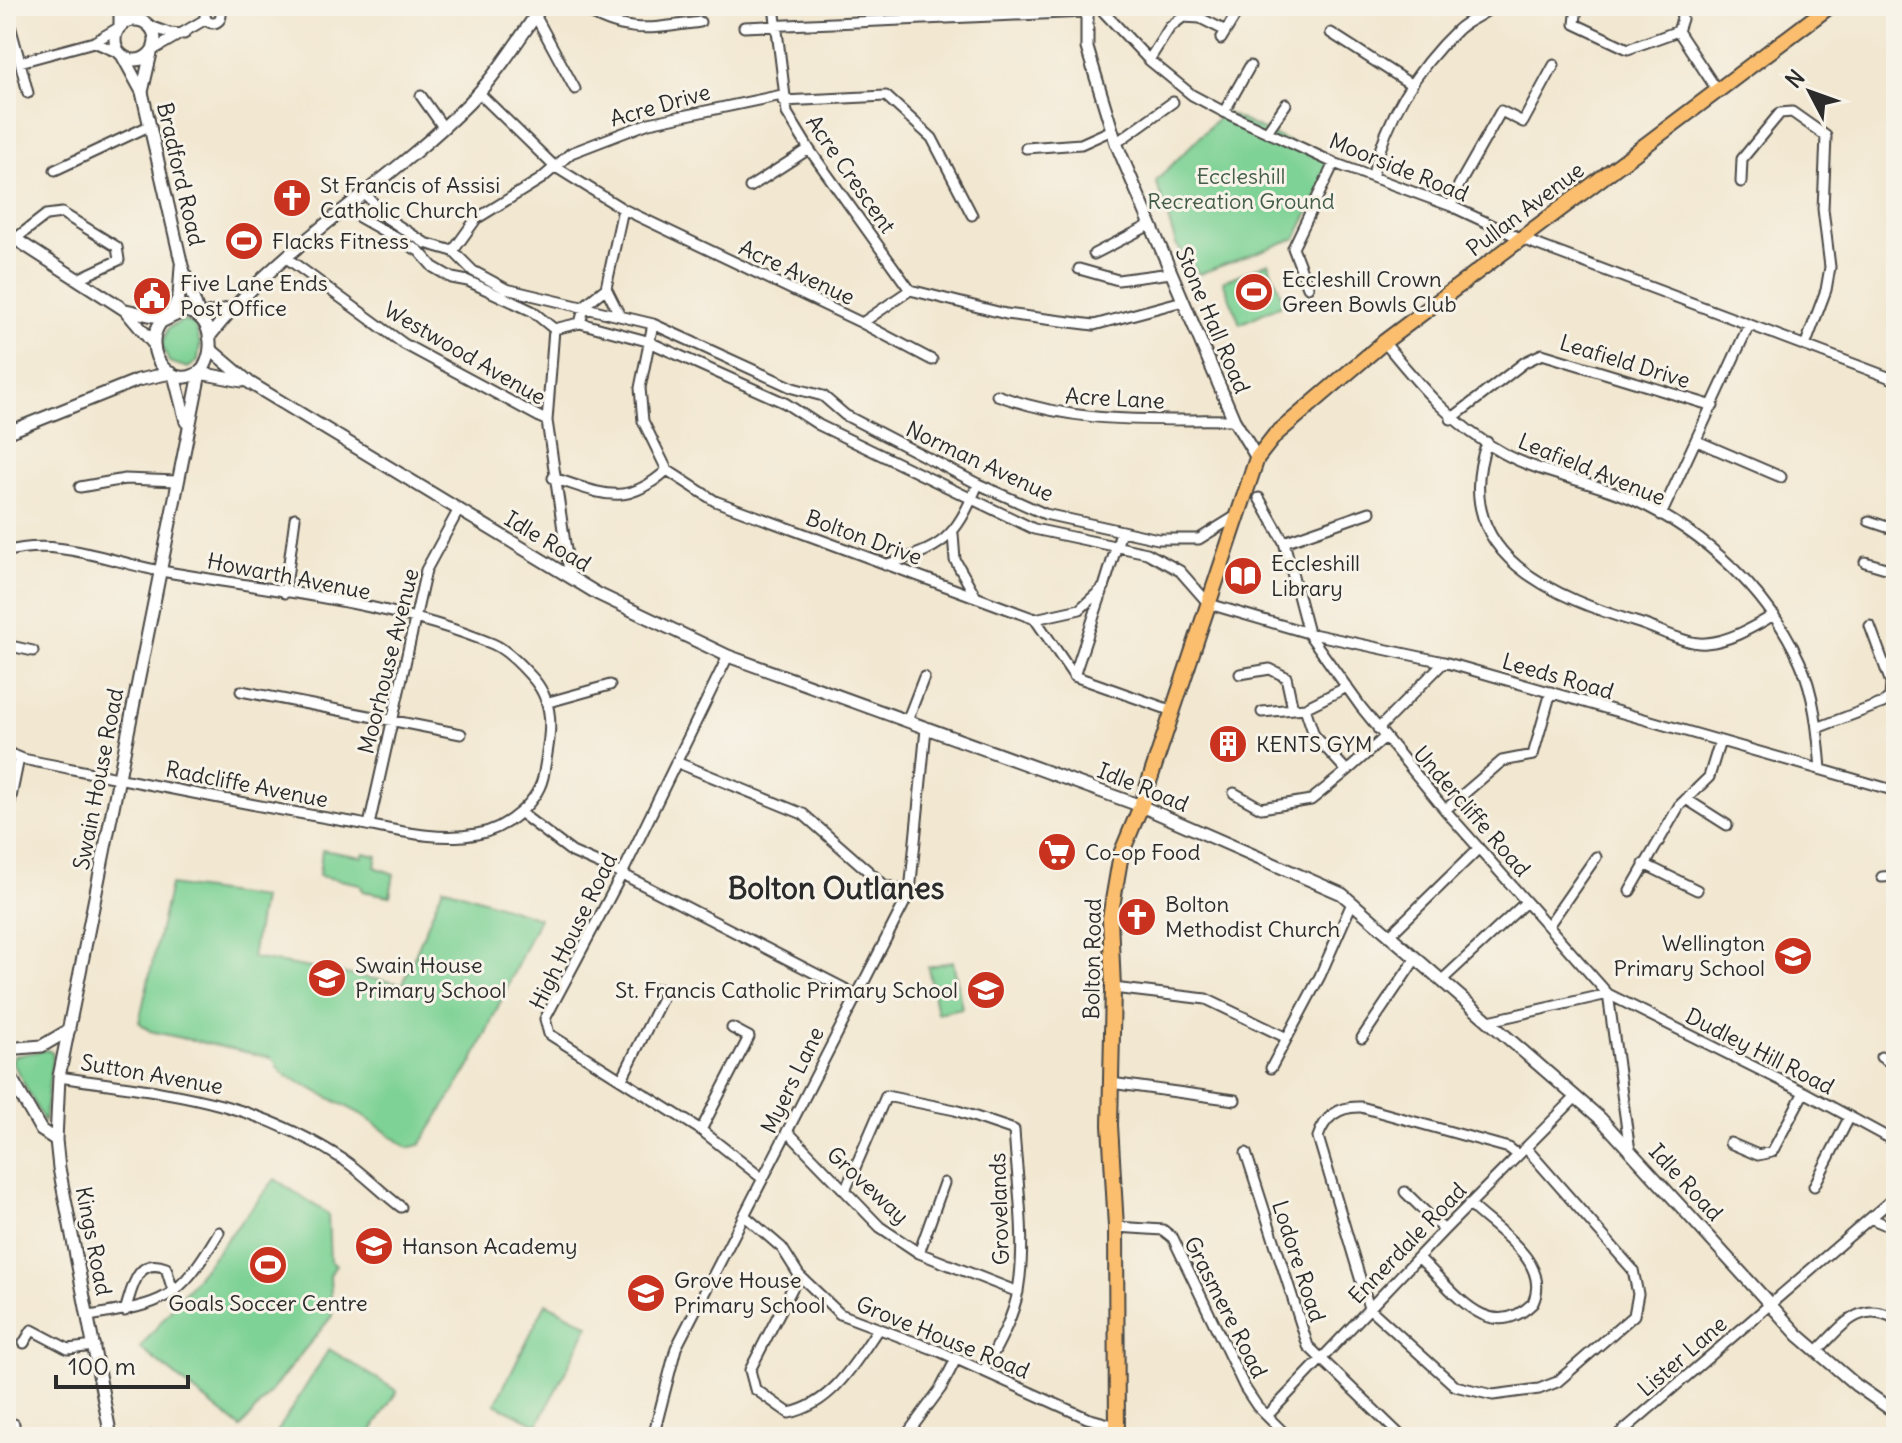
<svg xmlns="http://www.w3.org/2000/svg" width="1902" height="1443" viewBox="0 0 1902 1443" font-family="Delius,sans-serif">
<rect width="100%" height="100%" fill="#f7f3e8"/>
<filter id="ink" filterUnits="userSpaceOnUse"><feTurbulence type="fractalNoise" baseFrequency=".0125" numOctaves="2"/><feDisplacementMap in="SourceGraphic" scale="16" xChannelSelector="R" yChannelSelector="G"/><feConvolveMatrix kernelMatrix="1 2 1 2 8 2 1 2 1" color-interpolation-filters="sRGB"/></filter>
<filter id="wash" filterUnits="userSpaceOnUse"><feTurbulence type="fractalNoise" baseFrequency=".006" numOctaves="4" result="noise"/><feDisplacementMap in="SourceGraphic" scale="32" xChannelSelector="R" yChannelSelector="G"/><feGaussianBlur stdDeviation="1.8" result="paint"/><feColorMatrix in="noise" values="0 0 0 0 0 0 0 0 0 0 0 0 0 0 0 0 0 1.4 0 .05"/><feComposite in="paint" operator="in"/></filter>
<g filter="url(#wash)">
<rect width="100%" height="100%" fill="#f2e7d0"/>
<!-- green -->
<path fill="#7ed295" stroke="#547e60" stroke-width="2" d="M1224,112L1334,163L1296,238L1199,274L1176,244L1156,181Z
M1268,263L1285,303L1240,324L1223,281Z
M183,320L195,325L200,344L198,361L188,368L169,362L162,345L168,328Z
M322,850L362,857L364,853L377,856L375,867L394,874L390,896L363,891L360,884L319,876Z
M170,885L262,898L252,958L403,984L443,887L539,918L472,1063L420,1145L408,1148L361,1114L283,1074L272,1058L150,1031L139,1022Z
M953,961L962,1008L937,1013L928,967Z
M47,1050L53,1053L44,1122L12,1061L14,1056Z
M275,1179L328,1214L330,1261L336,1265L330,1275L332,1316L241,1428L140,1348Z
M546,1303L589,1325L538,1425L495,1404Z
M329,1349L397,1391L368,1437H274Z"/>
</g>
<g filter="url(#ink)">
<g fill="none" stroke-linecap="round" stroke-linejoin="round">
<!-- minor casing -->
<g stroke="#494744" stroke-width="13">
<path id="minor" d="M578,6C625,35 648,29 700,22
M774,6L787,113L809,149L910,290
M1098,6L1149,60L1192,95L1224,112L1334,163L1451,206L1522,239L1896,380
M1577,6L1575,24L1628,49L1678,31L1682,19L1680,6
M205 15a8 8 0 1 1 16 0a8 8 0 1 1-16 0Z
M6,11L20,62L94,42L118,28
M535,15L575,89
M150,26L169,33L184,34
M744,27L1086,12
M1678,31L1717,90
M1331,33L1412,85
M1221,39L1241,6
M94,42L119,53
M153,50L206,19
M1149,60L1170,27L1183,17L1200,18L1224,30
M20,62L28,93
M479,93L554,166L623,209L862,323L910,290L1006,314L1094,325L1183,301
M421,96L443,127
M783,101L886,96L932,138L972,215
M1224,112L1250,66
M1268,130L1286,104
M1116,143L1173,102
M1026,148L1081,144L1112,130
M55,170L149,126
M1373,174C1387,117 1414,71 1457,30C1467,20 1483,16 1493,6
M1741,182L1742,159L1780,113L1792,112L1826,136L1823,209L1830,267L1826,290L1805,346
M750,187L809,149
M364,192L385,217L425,243L453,251L473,271L506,289L653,324L793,388L823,396L845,415L978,484L1045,514L1158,539H1199L1236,516
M1451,206L1459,185L1501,111L1523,122L1554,65
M345,209L419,251L433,267L452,278L468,281L532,311L554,329L580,323L647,341L785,403L819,425L1034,529L1147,553L1180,571L1209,604L1308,633L1444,662L1896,791
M15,239L46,215L62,213L117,247L119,260L78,279
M453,251L476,219L541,179L571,153L649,123L782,95
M1094,254L1150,225
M288,259L404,344L547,421
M1079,269L1118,280L1171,273
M1308,287L1293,248L1334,163
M606,288L619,314
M580,323L585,305L606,288L623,209
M862,323L932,360
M653,324L640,388L643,421L667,470L715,501L1035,619L1074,676L1173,711
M554,329L547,421L570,577
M1384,342C1419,385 1453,426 1503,453C1543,475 1593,481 1634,500C1704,532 1769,592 1800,662C1815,695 1818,734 1821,769
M997,395C1079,425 1148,419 1234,420
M1451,419L1525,362L1542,354L1713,406
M1697,441L1781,477
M1487,442C1447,556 1556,598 1642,624C1660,630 1688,645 1706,643C1731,641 1753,627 1774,615
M553,478C602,493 624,509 667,470
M80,487L125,479L177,481
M1259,498L1284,542L1308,633L1361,707L1445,810L1608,994L1630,1151
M1661,515L1749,325
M1869,521L1896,530
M953,534L955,560L976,597
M1284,542L1370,512
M6,552C58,537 110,562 161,571C269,590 392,602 493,644C505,649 521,665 530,675C558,704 550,735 544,772C540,802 506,829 477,834C436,842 391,829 351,822C241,804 132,781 23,759L6,752
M1865,562L1896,571
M885,565C943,547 954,541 978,484
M285,593L295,518
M1035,619L1080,609L1104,587L1121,532
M6,645L33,651
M728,656L622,874L545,1019L549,1034L701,1130L763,1179
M1240,674L1270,669L1286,677L1293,709
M1074,676L1102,592
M241,691L461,734
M549,702L610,685
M1305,708L1347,687
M907,721L924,677
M1817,728L1883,703L1890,697L1891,683L1870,626
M1378,729L1444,662
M676,762L803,814L884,885L910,892
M1347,771L1385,737
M1234,793L1261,808L1311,800L1347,771L1314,735L1305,708L1262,712
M1686,799L1727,825
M1445,810L1502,761L1533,755L1551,692
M522,814L572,852L622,874L855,994
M6,822L19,758
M369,825L426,570L458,511
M1644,864L1697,890
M1882,877L1896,876
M1630,891L1679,806L1709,777L1720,741
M1548,926L1596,857
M1390,935L1479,848
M1442,980L1526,902
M1113,988L1206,999L1285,1037
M1489,1021L1608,994L1804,1092L1896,1142
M1362,1038L1416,958
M1881,1057L1896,1066
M1271,1068L1320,976L1352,903
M59,1077C167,1093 249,1098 344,1160C364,1174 381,1192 401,1207
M622,1079L665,992L658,989
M1111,1083L1235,1100
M6,1099L20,1093
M701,1130L749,1037L732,1028
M787,1131L880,1227L919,1253L1018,1292
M1730,1143L1758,1155L1772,1152L1804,1092
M1246,1153L1308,1346L1402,1437
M1518,1155L1509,1148L1361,1107C1339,1106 1325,1116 1318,1137L1369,1308L1455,1386L1493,1395L1539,1389L1557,1382L1634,1315L1638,1294L1633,1270L1526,1148
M1814,1186L1849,1118
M845,1191L886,1096L955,1110L1014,1130C1017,1181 1027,1240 1018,1291C1013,1319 997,1346 984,1371
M1405,1192L1444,1230
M745,1216L782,1248L799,1275L840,1314L941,1352L1087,1418L1116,1426
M1872,1219L1896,1229
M1116,1227L1163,1230L1173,1238L1245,1388L1257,1406L1288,1437
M919,1253L944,1183
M1419,1258C1452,1288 1488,1347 1533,1303C1552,1261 1495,1230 1469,1204
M799,1275L750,1370L755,1389L789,1413C832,1404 855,1363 878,1329
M125,1311C132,1290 136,1256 166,1268L174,1294
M89,1316C166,1303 178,1301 219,1232
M24,1343L32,1330L68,1349L95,1346
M1816,1352C1841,1328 1859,1298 1896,1319
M1267,1416L1444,1230L1576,1097
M14,1424V1437
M152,1436V1437
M653,1437L676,1348L910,892L926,729
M905,1437L941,1388L956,1359
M1616,1437L1896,1196"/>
</g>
<!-- tertiary casing -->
<g stroke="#494744" stroke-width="15">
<path id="tertiary" d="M1087,6V48L1116,143L1234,420L1257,458
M115 40a20 20 0 1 1 40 0a20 20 0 1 1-40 0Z
M120,27V6
M123,57L142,92L182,266L199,315
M142,92L151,53
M6,233L125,310L152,342
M126,310L153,316L168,315
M184,311C212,314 216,349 203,369C173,396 139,351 161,322Z
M171,314L179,296L181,266
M199,316L232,308
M209,337C280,245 387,186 468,104C496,76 519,39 542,6
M210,349L250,383L598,594L728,656L1141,806L1342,894L1601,1119L1798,1335L1856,1385L1896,1413
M200,373L242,381
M174,375L186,422
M6,433L138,380L171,373
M6,1049L42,1046L69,1030
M6,1069L41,1130L56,1140
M111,1437L59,1168L56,1140L59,1077L200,373"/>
</g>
<!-- primary casing -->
<g stroke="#494744" stroke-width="18">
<path id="primary" d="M1117,1437L1116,1227L1110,1125L1113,988L1110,918L1121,854L1141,806L1257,458L1275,435L1384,342L1830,6"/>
</g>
<!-- minor -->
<use href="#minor" stroke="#fff" stroke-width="9"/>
<!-- tertiary -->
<use href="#tertiary" stroke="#fff" stroke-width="11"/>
<!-- primary -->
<use href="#primary" stroke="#fabe6e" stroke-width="14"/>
</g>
</g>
<!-- icons -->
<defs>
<g id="church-disc" transform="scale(2)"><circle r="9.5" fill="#c8321e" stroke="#f7f3e8"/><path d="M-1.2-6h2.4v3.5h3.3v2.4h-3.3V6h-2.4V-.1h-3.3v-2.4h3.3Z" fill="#fff"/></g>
<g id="stadium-disc" transform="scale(2)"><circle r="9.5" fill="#c8321e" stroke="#f7f3e8"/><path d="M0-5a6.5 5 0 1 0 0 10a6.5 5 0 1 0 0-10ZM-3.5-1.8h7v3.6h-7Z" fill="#fff"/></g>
<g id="civic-disc" transform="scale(2)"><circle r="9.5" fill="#c8321e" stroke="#f7f3e8"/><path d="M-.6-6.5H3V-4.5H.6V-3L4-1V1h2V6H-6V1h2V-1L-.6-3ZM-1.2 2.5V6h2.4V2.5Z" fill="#fff"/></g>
<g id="library-disc" transform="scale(2)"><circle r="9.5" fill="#c8321e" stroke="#f7f3e8"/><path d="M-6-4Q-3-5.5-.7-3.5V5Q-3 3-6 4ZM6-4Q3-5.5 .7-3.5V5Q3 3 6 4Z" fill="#fff"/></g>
<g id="building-disc" transform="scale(2)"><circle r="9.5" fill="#c8321e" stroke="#f7f3e8"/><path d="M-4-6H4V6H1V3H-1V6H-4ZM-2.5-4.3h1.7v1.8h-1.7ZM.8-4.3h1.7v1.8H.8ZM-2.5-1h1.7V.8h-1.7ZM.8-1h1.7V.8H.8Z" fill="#fff"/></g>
<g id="supermarket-disc" transform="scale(2)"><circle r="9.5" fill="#c8321e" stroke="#f7f3e8"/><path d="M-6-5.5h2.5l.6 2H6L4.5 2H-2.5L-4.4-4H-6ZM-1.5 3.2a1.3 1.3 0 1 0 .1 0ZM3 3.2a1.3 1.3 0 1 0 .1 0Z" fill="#fff"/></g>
<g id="school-disc" transform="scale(2)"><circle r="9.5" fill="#c8321e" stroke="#f7f3e8"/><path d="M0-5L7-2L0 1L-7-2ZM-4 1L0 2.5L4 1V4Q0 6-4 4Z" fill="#fff"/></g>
</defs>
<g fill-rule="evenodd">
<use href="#church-disc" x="292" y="198"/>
<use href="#stadium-disc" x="244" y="241"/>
<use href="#stadium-disc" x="1254" y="292"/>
<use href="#civic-disc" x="152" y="296"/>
<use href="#library-disc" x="1243" y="576"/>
<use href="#building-disc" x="1228" y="744"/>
<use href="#supermarket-disc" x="1057" y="852"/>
<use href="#church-disc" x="1137" y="917"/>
<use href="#school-disc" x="1793" y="956"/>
<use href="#school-disc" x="327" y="978"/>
<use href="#school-disc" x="986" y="990"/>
<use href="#school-disc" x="374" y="1246"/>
<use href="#stadium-disc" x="268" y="1265"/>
<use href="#school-disc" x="646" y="1293"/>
</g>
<g text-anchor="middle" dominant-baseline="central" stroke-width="6" stroke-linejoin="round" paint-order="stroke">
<!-- street labels -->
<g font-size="22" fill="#2b2b2b" stroke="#f7f3e8">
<text transform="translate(660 105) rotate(-16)">Acre Drive</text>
<text transform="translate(1399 167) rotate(22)">Moorside Road</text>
<text transform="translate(181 174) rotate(77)">Bradford Road</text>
<text transform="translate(851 174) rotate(55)">Acre Crescent</text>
<text transform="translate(1525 209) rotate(-37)">Pullan Avenue</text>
<text transform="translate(797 272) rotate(25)">Acre Avenue</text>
<text transform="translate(1213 320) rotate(67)">Stone Hall Road</text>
<text transform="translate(465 353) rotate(30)">Westwood Avenue</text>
<text transform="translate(1625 361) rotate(17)">Leafield Drive</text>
<text transform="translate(1115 398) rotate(3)">Acre Lane</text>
<text transform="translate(980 461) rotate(25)">Norman Avenue</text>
<text transform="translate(1592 469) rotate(22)">Leafield Avenue</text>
<text transform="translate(864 537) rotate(20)">Bolton Drive</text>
<text transform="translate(548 541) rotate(31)">Idle Road</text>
<text transform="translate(289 576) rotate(11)">Howarth Avenue</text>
<text transform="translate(388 661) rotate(-76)">Moorhouse Avenue</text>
<text transform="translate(1558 676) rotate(16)">Leeds Road</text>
<text transform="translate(98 779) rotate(-79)">Swain House Road</text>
<text transform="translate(247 784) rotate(11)">Radcliffe Avenue</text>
<text transform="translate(1143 787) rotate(22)">Idle Road</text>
<text transform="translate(1472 811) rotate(49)">Undercliffe Road</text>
<text transform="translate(573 931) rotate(-64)">High House Road</text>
<text transform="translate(1092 959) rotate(-89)">Bolton Road</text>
<text transform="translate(1760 1051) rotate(27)">Dudley Hill Road</text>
<text transform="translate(152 1074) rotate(10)">Sutton Avenue</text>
<text transform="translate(792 1080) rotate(-64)">Myers Lane</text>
<text transform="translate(1686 1182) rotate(47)">Idle Road</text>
<text transform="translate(868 1185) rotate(43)">Groveway</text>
<text transform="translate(999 1209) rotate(-92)">Grovelands</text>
<text transform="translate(94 1241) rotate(79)">Kings Road</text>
<text transform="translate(1407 1243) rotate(-46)">Ennerdale Road</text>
<text transform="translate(1299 1261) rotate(72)">Lodore Road</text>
<text transform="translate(1226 1307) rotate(63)">Grasmere Road</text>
<text transform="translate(943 1337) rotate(22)">Grove House Road</text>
<text transform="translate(1682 1356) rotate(-41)">Lister Lane</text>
</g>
<!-- park labels -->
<g font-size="22" fill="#445d4b" stroke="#f7f3e8">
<text x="1241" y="176">Eccleshill<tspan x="1241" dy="25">Recreation Ground</tspan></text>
</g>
<!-- poi labels -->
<g font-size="22" fill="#2b2b2b" stroke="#f7f3e8" text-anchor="start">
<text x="320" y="185">St Francis of Assisi<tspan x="320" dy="25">Catholic Church</tspan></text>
<text x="272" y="241">Flacks Fitness</text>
<text x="1282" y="279">Eccleshill Crown<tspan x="1282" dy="25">Green Bowls Club</tspan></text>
<text x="180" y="283">Five Lane Ends<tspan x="180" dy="25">Post Office</tspan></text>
<text x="1271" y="563">Eccleshill<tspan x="1271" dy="25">Library</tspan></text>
<text x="1256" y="744">KENTS GYM</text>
<text x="1085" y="852">Co-op Food</text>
<text x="1165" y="904">Bolton<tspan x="1165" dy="25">Methodist Church</tspan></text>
<text x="1765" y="943" text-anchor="end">Wellington<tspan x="1765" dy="25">Primary School</tspan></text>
<text x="355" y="965">Swain House<tspan x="355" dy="25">Primary School</tspan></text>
<text x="958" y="990" text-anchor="end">St. Francis Catholic Primary School</text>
<text x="402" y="1246">Hanson Academy</text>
<text x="674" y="1280">Grove House<tspan x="674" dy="25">Primary School</tspan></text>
<text x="268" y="1303" text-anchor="middle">Goals Soccer Centre</text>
</g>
<!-- district labels -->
<g font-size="30" font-weight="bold" fill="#2b2b2b" stroke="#f7f3e8">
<text x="836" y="888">Bolton Outlanes</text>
</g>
</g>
<!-- margin -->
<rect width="1902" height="1443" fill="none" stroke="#f7f3e8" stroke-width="32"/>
<!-- north arrow -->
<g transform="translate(1810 92) rotate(311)" stroke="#f7f3e8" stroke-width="6" paint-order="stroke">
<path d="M0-6L14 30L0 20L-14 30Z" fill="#2b2b2b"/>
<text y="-12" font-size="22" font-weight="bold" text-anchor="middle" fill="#2b2b2b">N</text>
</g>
<!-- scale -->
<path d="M56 1375v12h132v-12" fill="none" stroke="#2b2b2b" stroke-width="4"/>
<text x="68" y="1375" font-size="24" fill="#2b2b2b" stroke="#f7f3e8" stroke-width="6" paint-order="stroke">100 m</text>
</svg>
